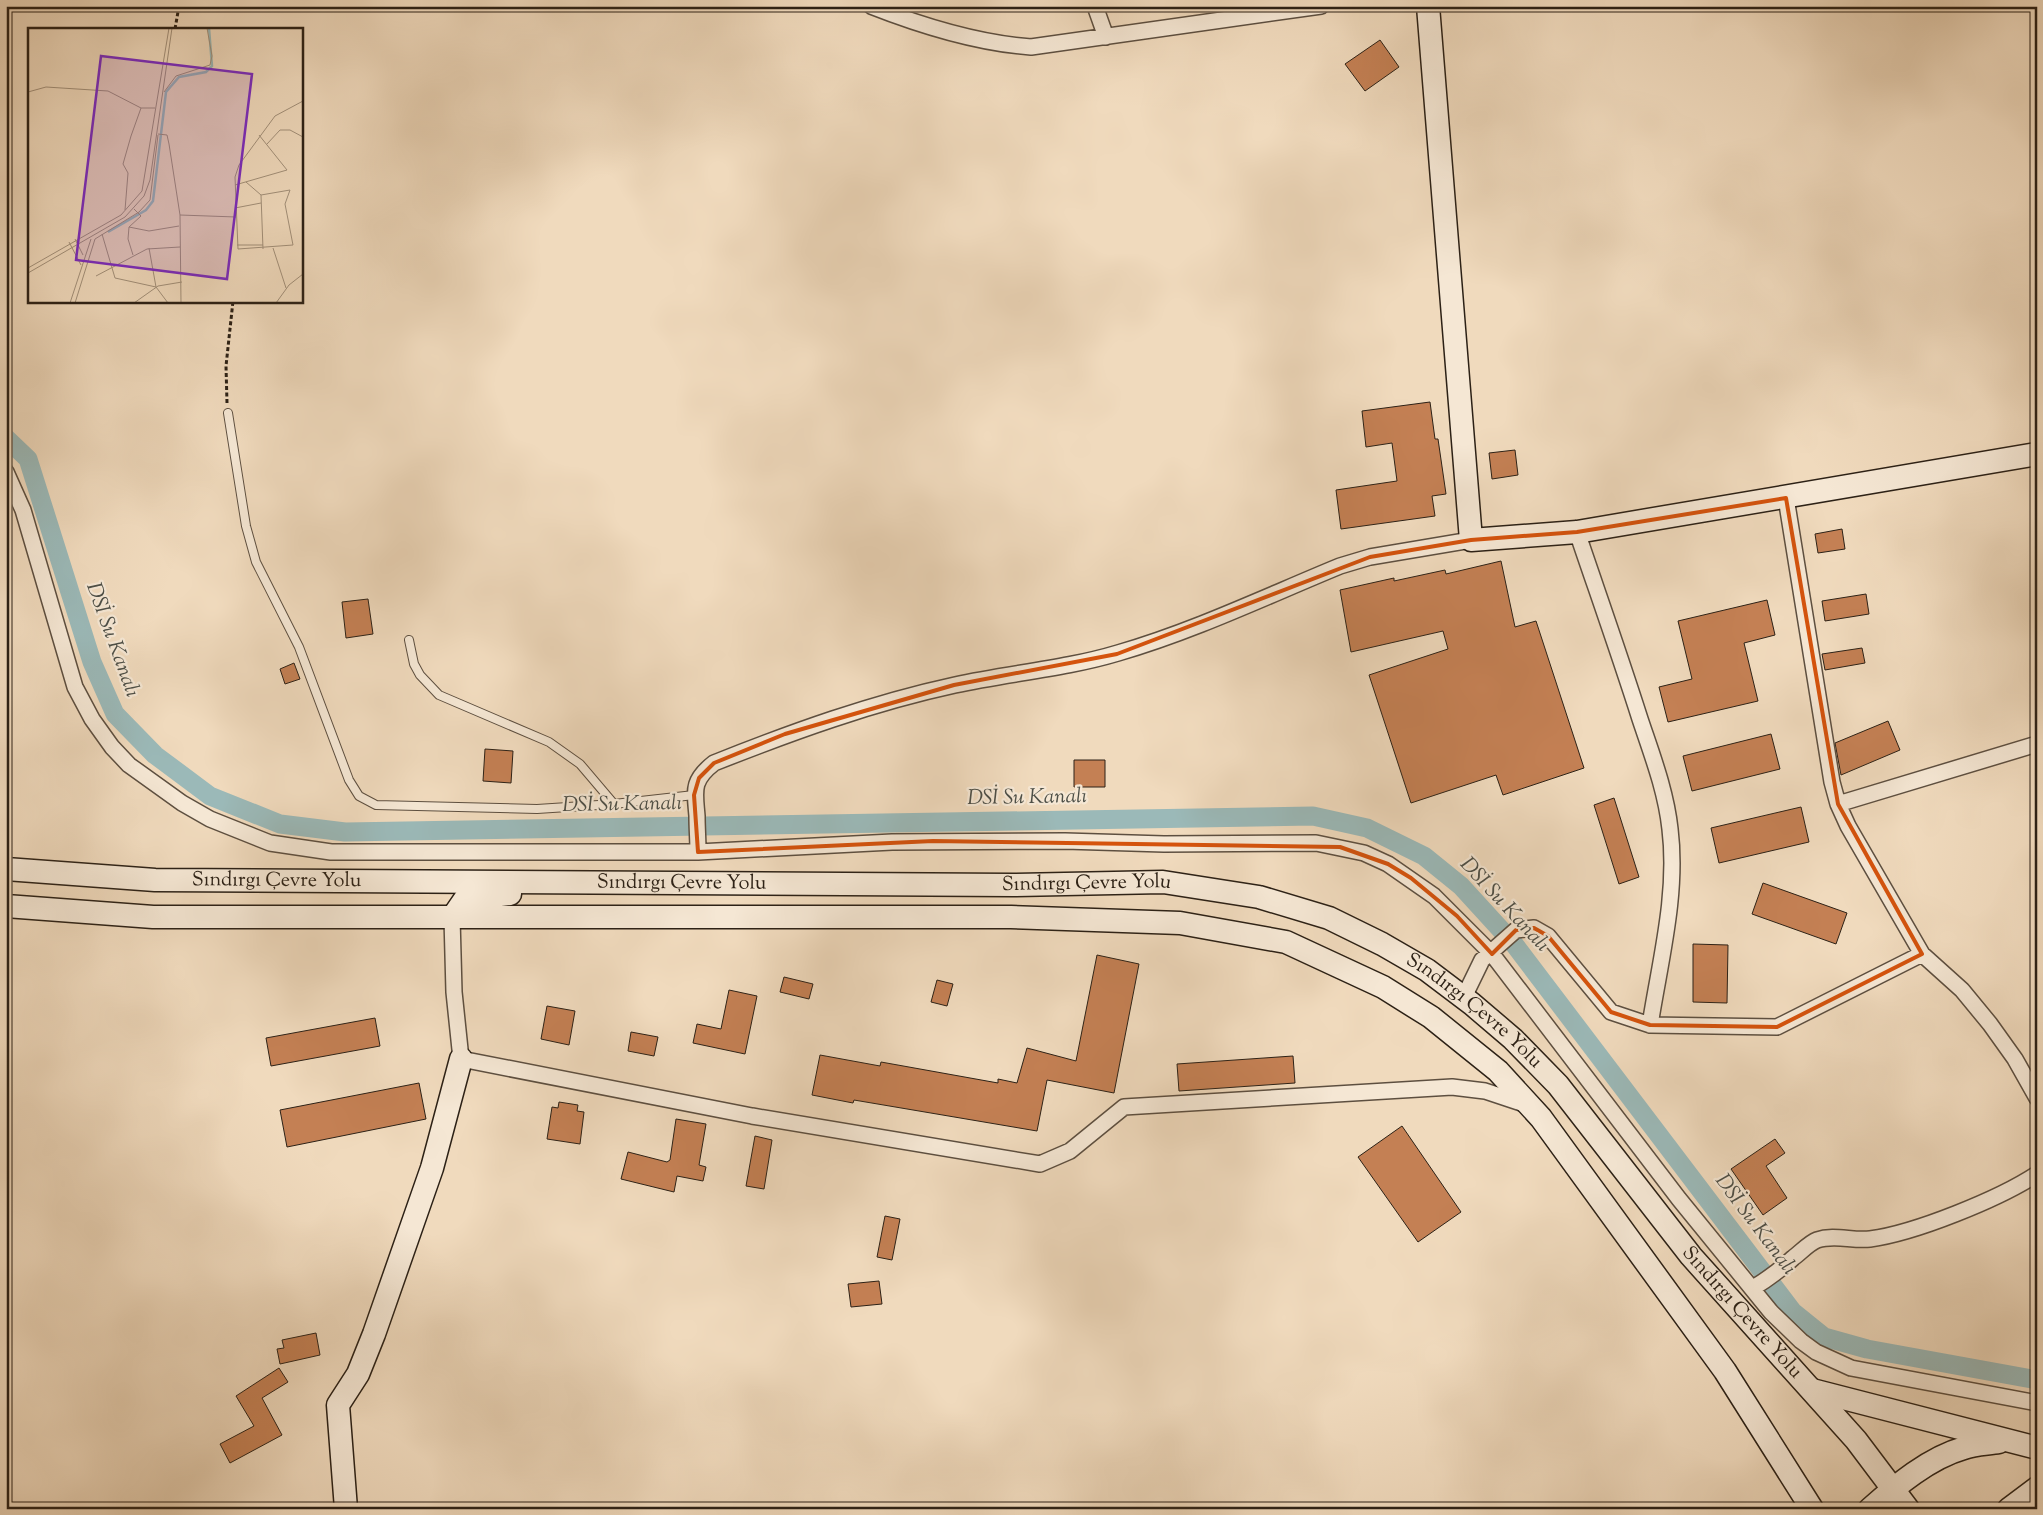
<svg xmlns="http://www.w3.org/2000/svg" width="2043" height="1515" viewBox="0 0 2043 1515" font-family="'Sorts Mill Goudy',serif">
<rect width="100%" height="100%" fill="#f0dabd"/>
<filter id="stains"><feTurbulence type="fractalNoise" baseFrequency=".004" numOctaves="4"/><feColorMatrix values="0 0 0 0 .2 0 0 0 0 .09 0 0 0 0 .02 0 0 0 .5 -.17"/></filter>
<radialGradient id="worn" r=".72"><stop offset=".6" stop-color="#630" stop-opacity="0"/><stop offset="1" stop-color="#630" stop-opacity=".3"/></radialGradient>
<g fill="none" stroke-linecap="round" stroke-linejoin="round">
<!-- canal -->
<path stroke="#9bb9b8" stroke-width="19" d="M6,438L28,459L92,662L115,714L155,755L210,796L280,824L345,832L1313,816L1367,828L1424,856L1461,886L1514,944L1793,1312L1824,1337L1867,1349L2037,1380"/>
</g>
<!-- building -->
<path fill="#c48054" stroke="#2c2116" d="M1380,40L1399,67L1365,91L1345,64Z
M1430,402L1435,439H1438L1446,494L1432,496L1435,516L1341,529L1336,490L1397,481L1392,443L1366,447L1362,411Z
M1515,450L1518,475L1492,479L1489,453Z
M1842,529L1845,549L1818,553L1815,534Z
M1501,561L1515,627L1536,621L1584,768L1503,795L1496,775L1411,803L1369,675L1448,649L1443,631L1351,652L1340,590L1394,578V581L1445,570L1446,574Z
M1866,594L1869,614L1825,621L1822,601Z
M368,599L373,634L346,638L342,602Z
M1767,600L1775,635L1744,643L1758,701L1668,722L1659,687L1692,679L1678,621Z
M1862,648L1865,663L1825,670L1822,654Z
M294,663L300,679L285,684L280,669Z
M1888,721L1900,750L1841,775L1835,743Z
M1771,734L1780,769L1692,791L1683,756Z
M485,749L513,751L511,783L483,781Z
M1074,760H1105V787H1074Z
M1614,798L1639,877L1619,884L1594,805Z
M1801,807L1809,842L1719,863L1711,828Z
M1763,883L1847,913L1836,944L1752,914Z
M1693,944L1728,945L1727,1003L1693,1002Z
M1097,955L1139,964L1114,1093L1047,1080L1037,1131L854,1100L853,1103L812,1095L820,1055L880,1066L881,1062L998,1083V1079L1017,1083L1027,1048L1076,1061Z
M784,977L813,984L809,999L780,992Z
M937,980L953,984L947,1006L931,1002Z
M729,990L757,996L745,1054L693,1043L697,1024L721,1029Z
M547,1006L575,1011L569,1045L541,1039Z
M375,1018L380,1046L271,1066L266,1038Z
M631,1032L658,1037L654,1056L628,1051Z
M1293,1056L1295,1083L1179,1091L1177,1064Z
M419,1083L426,1119L287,1147L280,1110Z
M559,1102L578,1105L577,1111L584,1112L580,1144L547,1139L552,1107L558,1108Z
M676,1119L706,1124L699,1165L706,1167L703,1181L677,1176L674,1192L621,1179L628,1152L667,1162L670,1160Z
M1402,1126L1461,1212L1418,1242L1358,1157Z
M755,1136L772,1140L764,1189L746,1186Z
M1775,1139L1785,1153L1766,1166L1787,1198L1763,1215L1731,1169Z
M885,1216L900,1219L892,1260L877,1257Z
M879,1281L882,1304L851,1307L848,1284Z
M316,1333L320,1355L280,1364L277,1349L284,1348L282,1340Z
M279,1368L288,1382L262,1398L282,1435L230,1463L220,1444L254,1426L236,1396Z"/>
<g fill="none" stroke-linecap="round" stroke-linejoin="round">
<!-- lane casing -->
<g stroke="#5d4f40" stroke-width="10">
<path id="lane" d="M228,413L246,526L256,562L299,647L349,780L359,796L376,805L537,809L614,804L694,795
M409,640L414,664L420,675L439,695L549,742L580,764L614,804"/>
</g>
<!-- street casing -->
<g stroke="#5d4f40" stroke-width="18">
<path id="street" d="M871,6C922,26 977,43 1031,47L1321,6
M1095,6L1106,37
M6,472L23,510L75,687L92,719L112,747L129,765L182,803L210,819L270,843L331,852H698L892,842L1065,841L1164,844L1316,843L1364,853L1388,864L1434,896L1492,954L1679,1199L1771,1312L1801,1341L1816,1352L1851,1368L2037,1403
M1786,498L1832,782L1838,804L1848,826L1922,954L1962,990L1990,1024L2015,1059L2037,1098
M1577,532C1598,594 1620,656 1640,719C1652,755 1666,791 1670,829C1678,894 1660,961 1650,1025
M1838,804L2037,744
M698,852C698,840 697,828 697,816C695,791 691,781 714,763C792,732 872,703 955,685C1009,673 1065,669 1118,653C1194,631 1267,596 1340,566L1370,557L1471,540
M452,918L454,992L461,1059L752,1116L1040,1164L1070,1151L1124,1107L1452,1087L1485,1091L1527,1105
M1464,997L1482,960L1516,930L1534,928L1548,936L1611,1012L1650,1025L1777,1027L1922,954
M1753,1288C1768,1279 1781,1269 1793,1258C1800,1253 1809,1243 1817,1240C1834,1234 1852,1241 1870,1239C1915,1233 1999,1199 2037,1174"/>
</g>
<!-- secondary casing -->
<g stroke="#2c2116" stroke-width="25">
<g id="secondary">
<path d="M1428,6L1471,540L1577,532L2037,454"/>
<path id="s1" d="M6,869L155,880L1012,885L1163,882L1259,897L1329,918L1382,944L1427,970L1472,1004L1513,1039L1558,1085L1691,1256L1856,1440L1908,1509"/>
<path d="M6,906L153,917H1011L1180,923L1286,942L1383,987L1431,1017L1498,1071L1541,1118L1725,1371L1812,1509"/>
<path d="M452,918L465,899L510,894"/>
<path d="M1812,1390L2037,1448"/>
<path d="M346,1509L338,1405L358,1374L374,1334L432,1168L461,1059"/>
<path d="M1870,1509C1897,1485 1929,1458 1964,1448C1975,1444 1988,1444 1999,1442"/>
<path d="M2009,1509L2037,1488"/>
</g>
</g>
<!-- path -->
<path stroke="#2c2116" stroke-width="3" stroke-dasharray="4 2.5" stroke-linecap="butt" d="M175,29L179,6
M227,403L226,366L233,301"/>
<!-- lane -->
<use href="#lane" stroke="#f5e7d4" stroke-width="8"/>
<!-- street -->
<use href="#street" stroke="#f5e7d4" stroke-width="15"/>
<!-- secondary -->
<use href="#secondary" stroke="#f5e7d4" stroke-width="22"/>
</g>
<!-- marked area -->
<path fill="none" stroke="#d5530d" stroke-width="4" stroke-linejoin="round" d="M1786,498L1838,804L1922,954L1777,1027L1650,1025L1611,1012L1548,936L1534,928L1516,930L1492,954L1457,916L1411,878L1388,864L1340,847L933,841L698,852L694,795L699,778L714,763L785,734L954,685L1117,654L1370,557L1471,540L1577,532Z"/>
<g text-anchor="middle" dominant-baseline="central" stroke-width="4.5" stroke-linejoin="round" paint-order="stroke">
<!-- street labels -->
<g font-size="20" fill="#2c2116" stroke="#f5e7d4">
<text stroke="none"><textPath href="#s1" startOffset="271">Sındırgı Çevre Yolu</textPath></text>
<text stroke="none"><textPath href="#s1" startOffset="676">Sındırgı Çevre Yolu</textPath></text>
<text stroke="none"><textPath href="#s1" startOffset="1081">Sındırgı Çevre Yolu</textPath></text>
<text stroke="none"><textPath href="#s1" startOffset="1501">Sındırgı Çevre Yolu</textPath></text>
<text stroke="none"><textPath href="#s1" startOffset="1906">Sındırgı Çevre Yolu</textPath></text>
</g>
<!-- water labels -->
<g font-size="21" font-style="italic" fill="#4d4f47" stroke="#f5e7d4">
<text transform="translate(112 640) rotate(70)">DSİ Su Kanalı</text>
<text transform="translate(1027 798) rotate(-1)">DSİ Su Kanalı</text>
<text transform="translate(622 805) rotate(-1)">DSİ Su Kanalı</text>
<text transform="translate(1504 905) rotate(47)">DSİ Su Kanalı</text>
<text transform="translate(1755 1225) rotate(53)">DSİ Su Kanalı</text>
</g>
</g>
<!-- overview -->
<g transform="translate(28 28)">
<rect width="275" height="275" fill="#f0dabd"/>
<path fill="none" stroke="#9bb9b8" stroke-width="2.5" d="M80,204L118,182L125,173L138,64L151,49L178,44L184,38L181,0"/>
<path fill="none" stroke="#a2907a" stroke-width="1" d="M0,64L18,59L80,63L113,80M136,64L148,48L182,37L184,28L179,0M130,106L139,107L141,116L152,187M239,116L252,102H262L275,109M218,154L233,167L235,221M207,157L259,142L231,107M233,167L262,162L257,176L265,217L210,221L207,149L211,137L247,88L275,73M207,180L233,175M97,182L100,145L95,136L103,108L113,80H127M101,199L121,203L151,198M74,206L87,250L128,259M47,211L55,227M41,214L53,237M209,217H235M121,220L128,259L140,275M245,220L258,260M105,227L100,211L101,199L113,188L106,181M0,240L93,187L114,163L141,0M0,245L97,189L116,168L122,152L144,0M68,248L119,221L152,219M42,275L63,211M47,275L67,211L111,184L122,172L130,107M106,275L130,258L154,254M153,275L152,187L208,189M248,275L261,257L275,246"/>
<path fill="#7b2cbf" fill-opacity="0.15" stroke="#7b2cbf" stroke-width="2.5" d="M73,28L224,46L199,251L48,232Z"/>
<rect width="275" height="275" fill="none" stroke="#2c2116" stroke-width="2.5"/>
</g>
<!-- margin -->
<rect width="2043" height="1515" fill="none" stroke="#f0dabd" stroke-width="25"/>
<rect x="8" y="8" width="2028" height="1500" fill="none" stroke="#2c2116" stroke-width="2.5"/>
<rect x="12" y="12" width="2018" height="1490" fill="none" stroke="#2c2116"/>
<rect width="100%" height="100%" filter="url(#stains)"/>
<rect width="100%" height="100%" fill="url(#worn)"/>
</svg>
